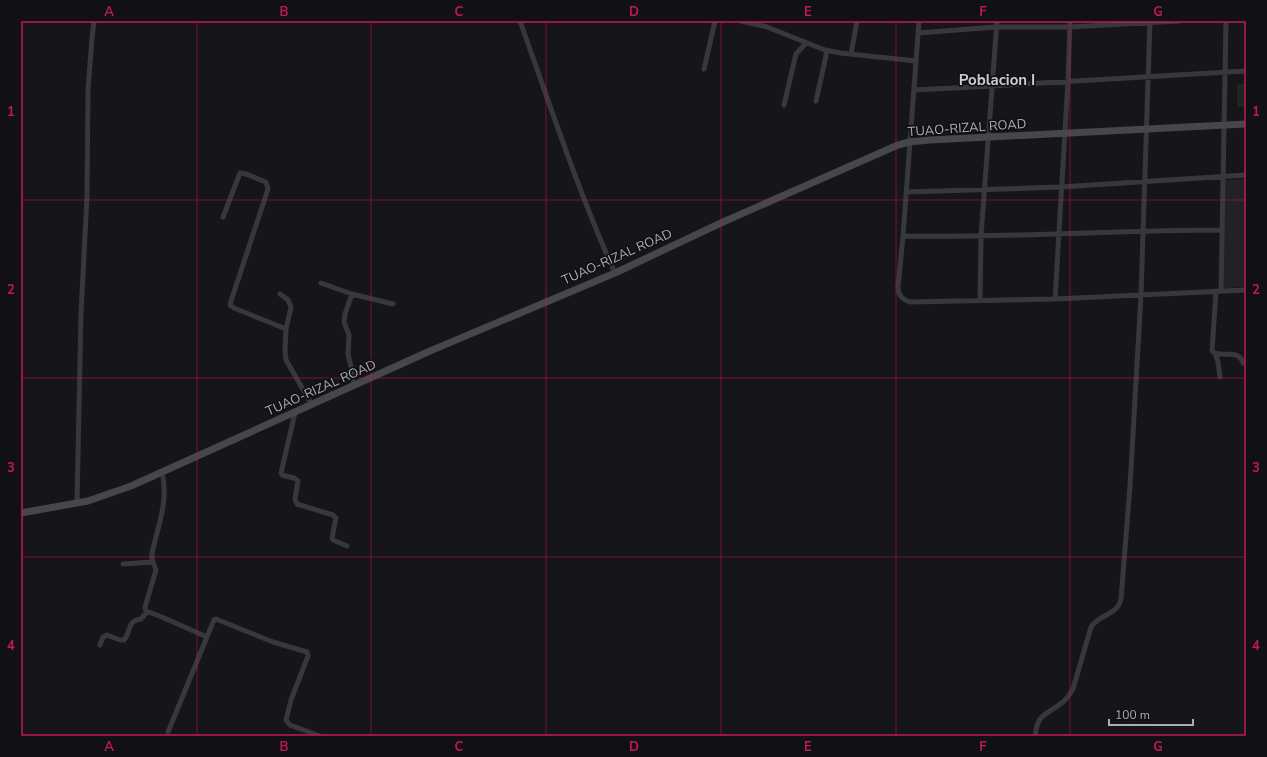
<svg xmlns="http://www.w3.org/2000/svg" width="1267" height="757" viewBox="0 0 1267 757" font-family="'Nunito Sans',sans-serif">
<rect width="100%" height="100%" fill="#161618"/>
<!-- built -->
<path fill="#222225" d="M1246,179V287L1223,288L1225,180Z"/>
<!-- pitch -->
<path fill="#1e261f" d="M1244,79H1246V115H1244V107H1237V84H1244Z"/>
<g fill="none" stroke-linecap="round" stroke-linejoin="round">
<!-- minor -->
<path stroke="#37383d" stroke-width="5" d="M520,21C550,105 578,191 615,273
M741,21L767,27L825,50L840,53L916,61
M919,21L903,236L898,288C899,296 902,299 910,302L1055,299L1246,290
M918,33L996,27H1070L1179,21
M851,54L857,21
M704,69L715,21
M914,90L992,86L1246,71
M816,101L827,51
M784,105L796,54L806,43
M906,192L1061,187L1246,175
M223,217L240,173L246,174L266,182L268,189L231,301L230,305L234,308L286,329
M903,236C1010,238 1115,230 1222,230
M321,283L352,294L393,304
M1216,291L1212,351C1221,359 1239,348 1243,363
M1221,291L1226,21
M280,294L288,300L291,307L286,329L285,350L286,360L312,405
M352,294L345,314L344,322L349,335L348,354L351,367L354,386
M1055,299L1068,81L1070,21
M980,300L981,236L997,21
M1215,353L1218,362L1220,377
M295,413L281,473L282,475L294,478L298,481L295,499L297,504L333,515L336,518L332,538L333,540L347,546
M162,472C169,500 158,526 152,553V559L156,570L145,607L146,611L162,617L207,637L214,620L216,619L273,642L307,652L308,656L291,700L286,720L290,725L320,736
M77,503L81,313L87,197L88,90L92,38L94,21
M123,564L153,562
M100,645L103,637L107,635L120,640H124C132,631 126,621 141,619L147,612
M168,732L207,637
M1035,736C1036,730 1037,720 1043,716C1056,706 1065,704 1073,689L1091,627C1099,614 1117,616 1121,599L1130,486L1141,295L1150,21"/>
<!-- secondary -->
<path stroke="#45474d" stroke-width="7" d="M21,513L88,501L131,486L430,351L615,273L723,222L898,145L909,142L930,140L1246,124"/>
</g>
<!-- grid -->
<path fill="none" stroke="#c2185b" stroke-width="1" stroke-opacity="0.55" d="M197,21V736M371,21V736M546,21V736M721,21V736M896,21V736M1070,21V736M21,200H1246M21,378H1246M21,557H1246"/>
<g text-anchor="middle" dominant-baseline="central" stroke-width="3.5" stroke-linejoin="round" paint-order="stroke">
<!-- street labels -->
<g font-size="13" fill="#a8adb8" stroke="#111113">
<text transform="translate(967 128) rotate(-4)">TUAO-RIZAL ROAD</text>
<text transform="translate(617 257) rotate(-24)">TUAO-RIZAL ROAD</text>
<text transform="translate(321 388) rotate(-24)">TUAO-RIZAL ROAD</text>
</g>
<!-- quarter labels -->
<g font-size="15" font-weight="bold" fill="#c9ccd4" stroke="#111113">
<text x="997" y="80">Poblacion I</text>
</g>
</g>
<!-- border -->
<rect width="1267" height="757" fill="none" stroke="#111113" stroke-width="44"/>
<!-- scale -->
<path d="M1109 719v6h84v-6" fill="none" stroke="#a8adb8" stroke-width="2"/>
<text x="1115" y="719" font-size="12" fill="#a8adb8" stroke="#111113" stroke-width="3" paint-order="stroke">100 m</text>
<rect x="22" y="22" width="1223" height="713" fill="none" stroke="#c2185b" stroke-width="1.5"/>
<g font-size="13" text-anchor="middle" font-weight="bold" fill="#c2185b">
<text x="109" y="16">A</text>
<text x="284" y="16">B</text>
<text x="459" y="16">C</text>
<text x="634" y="16">D</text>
<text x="808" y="16">E</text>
<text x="983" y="16">F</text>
<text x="1158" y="16">G</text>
<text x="11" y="116">1</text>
<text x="1256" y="116">1</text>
<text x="11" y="294">2</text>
<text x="1256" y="294">2</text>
<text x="11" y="472">3</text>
<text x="1256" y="472">3</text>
<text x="11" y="650">4</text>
<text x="1256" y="650">4</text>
<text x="109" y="751">A</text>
<text x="284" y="751">B</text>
<text x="459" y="751">C</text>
<text x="634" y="751">D</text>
<text x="808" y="751">E</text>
<text x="983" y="751">F</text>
<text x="1158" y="751">G</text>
</g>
</svg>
